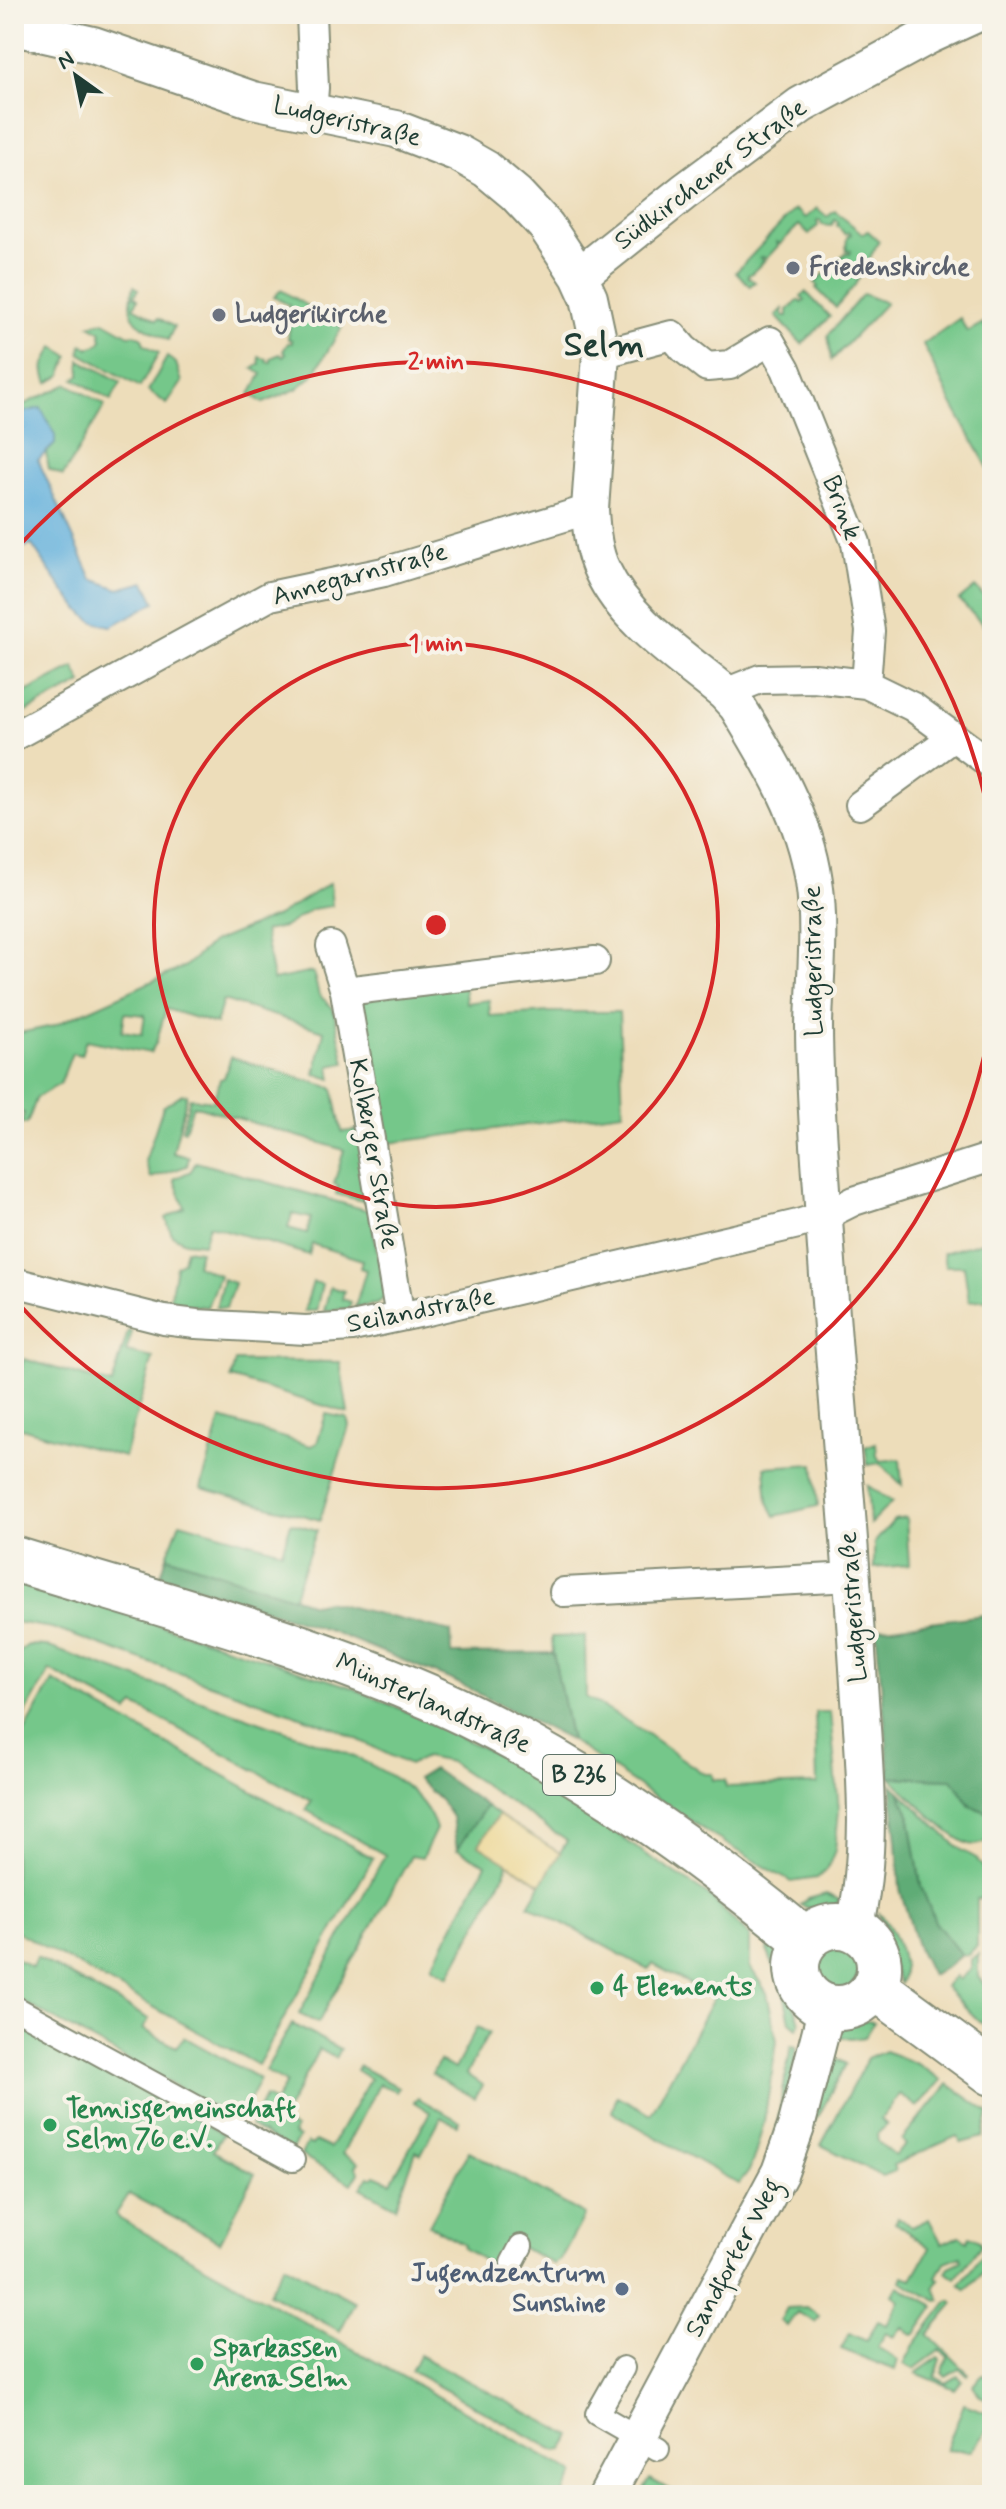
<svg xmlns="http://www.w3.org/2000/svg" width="1006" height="2509" viewBox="0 0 1006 2509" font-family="Mynerve,sans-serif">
<rect width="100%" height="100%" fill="#f7f3e8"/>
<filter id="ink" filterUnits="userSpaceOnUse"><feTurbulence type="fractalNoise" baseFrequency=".0125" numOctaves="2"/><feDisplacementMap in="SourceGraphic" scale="16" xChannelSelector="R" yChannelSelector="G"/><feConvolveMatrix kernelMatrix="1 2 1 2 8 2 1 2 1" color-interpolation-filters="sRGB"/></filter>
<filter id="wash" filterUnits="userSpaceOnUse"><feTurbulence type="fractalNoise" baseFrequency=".006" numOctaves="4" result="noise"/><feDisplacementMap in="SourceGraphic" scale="32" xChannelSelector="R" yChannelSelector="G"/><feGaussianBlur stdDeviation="1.8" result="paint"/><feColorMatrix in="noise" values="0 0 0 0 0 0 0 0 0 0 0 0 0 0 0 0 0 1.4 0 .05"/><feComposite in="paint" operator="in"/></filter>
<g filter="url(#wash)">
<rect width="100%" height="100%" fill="#edddba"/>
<!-- green -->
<path fill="#74c78a" stroke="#4a825f" stroke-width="2" fill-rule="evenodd" d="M817,208L827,217L835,211L863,234L868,231L879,241L855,285L836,308L816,288L818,286L815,283L824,274L828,276L829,274L827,271L835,262L839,265L841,263L838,260L845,253L850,254L851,251L846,250L847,237L851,234L849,232L845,234L837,226L838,222L835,220L831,226L822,225L820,220L817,221L818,226L809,234L799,225L780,244L777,242L778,246L766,259L763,257L761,258L764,261L751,274L748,275V277L755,282L750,286L736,272L795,209L806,218Z
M134,286L139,289L134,296L138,299L134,307L157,320L159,318L174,327L168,340C139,323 124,324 134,286Z
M281,290L342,327L313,375L297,389L263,403L250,394L262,374L253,369L260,364L259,357L267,359V362H271V358L280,354L283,357L286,354L283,351L288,343H292V340L288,339L290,324L285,326L281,319L289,315L287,313L289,305L274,297Z
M806,292L830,317L802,344L776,316L783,309V316H788V310L799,300L802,303L805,300L801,296Z
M863,294L886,303L832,360L828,335Z
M960,318L967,332L983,323L992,338V475L950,400L923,344Z
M104,321L129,335L135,334L142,338L144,344L159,353L140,387L80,353L82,344L89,348L98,345L102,340L100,331L90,325Z
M54,347L69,356L61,376L48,383C41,367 45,362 54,347Z
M167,357L176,363L182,382L167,404L148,391Z
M80,360L121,382L111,400L75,379L80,375Z
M68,384L105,405L63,476L49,469L46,453L55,444L24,412L14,420V409Z
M975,587L992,605V634L959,600Z
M74,667L82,683L14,718V698Z
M330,883L332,906L312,909L284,927L264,931L273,980L313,972L319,995L333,1008L345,1063L330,1066L332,1079L315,1074L324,1031L223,1000L216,1024L166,1009L156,1043L150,1053L86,1040L81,1055L72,1053L60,1084L37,1097L27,1124L21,1123L24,1113L14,1111V1034L53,1026L184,967L213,942L277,916ZM125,1013L145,1015L142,1034L122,1031Z
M464,983L466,1003L489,1000L490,1016L549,1012H619L623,1112L382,1144L361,1004L370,992Z
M231,1057L333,1088L342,1132L358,1130L370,1203L336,1194L338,1186L334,1184L344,1150L193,1105L185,1130L182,1129L190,1098L213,1101L220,1079L224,1078Z
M182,1094L187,1095L173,1153L189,1157L187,1166L151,1178L145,1161L163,1107Z
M196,1162L370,1211L385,1296L378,1304L355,1307L366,1270L360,1268L362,1260L312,1244L309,1255L209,1225L203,1244L185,1242L172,1235L166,1218L185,1208L174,1179L191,1171ZM292,1214L311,1218L307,1233L288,1228Z
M992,1239V1299L969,1301L964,1266H945L943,1253Z
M186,1249L200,1251L196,1265L219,1275L207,1307L169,1303L176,1266L183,1261Z
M223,1279L234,1283L226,1308L216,1307Z
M313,1282L322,1284L316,1311H304Z
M330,1287L344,1291L342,1299L351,1302L349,1308L324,1311Z
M128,1331L132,1332L126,1352L153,1358L124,1457L14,1426V1383L24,1359L112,1385Z
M235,1361L340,1362L348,1413L231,1378Z
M326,1414L347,1418L349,1426L320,1520L201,1488L221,1419L311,1446L317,1443Z
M876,1443L877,1456L880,1461L900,1459L902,1485L880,1463L868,1465L865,1447Z
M814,1464L818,1506L775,1516L768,1502L765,1467Z
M867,1485L892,1502L870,1524Z
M906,1518L909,1565L874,1568V1543L894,1520Z
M180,1522L282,1551L291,1523L317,1530L293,1598L167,1556Z
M14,1578L348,1686L417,1716L528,1770L645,1854L707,1894L750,1936V1967L767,1993L777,2041L764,2121L755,2155L749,2171L739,2184L612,2112L617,2096L651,2114L714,1997L653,1964L649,1970L529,1905L567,1841L450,1762L425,1757L409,1765L337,1729L52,1628L14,1622Z
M585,1636L586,1697L640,1729L704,1774H712L713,1780H725L726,1787L817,1784L815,1712H830L839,1810L835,1850L827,1870L817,1878L791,1882L715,1837L571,1741L553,1653L552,1637Z
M28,1645L46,1646L337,1749C375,1766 423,1786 436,1829L422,1858L411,1856L318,2023L299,2014L385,1855L306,1810L312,1801L135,1705L128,1712L50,1670L14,1734V1681L21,1669L14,1664C14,1654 21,1650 28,1645Z
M53,1681L373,1858L258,2065L14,1930V1751Z
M890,1777L952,1779L970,1806L992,1814L990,1839C985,1843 980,1845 973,1845C952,1842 907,1792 890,1777Z
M899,1791L960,1849L976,1858L987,1873V1898L977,1899V1946L968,1954L961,1955L935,1922L921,1886L909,1814Z
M486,1806L498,1815L479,1845L508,1863L506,1871L449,1976L432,1966L486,1864L457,1849Z
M826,1894L840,1900L832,1908L820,1912L800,1905L808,1899Z
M879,1913C893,1927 910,1966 900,1984L884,1946Z
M772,1942C787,1960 779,1966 785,1985C790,1998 796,2008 800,2022L797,2028L790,2022L783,1989L767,1950Z
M813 1968a23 23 0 1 1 46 0a23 23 0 1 1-46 0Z
M978,1954V1977L992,1993V2026L981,2023L945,1987L955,1976L958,1980L971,1969V1959Z
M14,1957L32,1967L36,1957L149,2019L143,2029L176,2047L184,2037L260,2079L238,2121L14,1997Z
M858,2020L874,2022L865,2037L851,2039L838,2036L845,2026Z
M14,2021L223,2134L213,2151L255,2174L220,2242L129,2194L116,2214L120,2219L575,2473L563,2495H14Z
M292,2024L340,2049L335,2058L319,2049L281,2121L295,2129L293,2135L299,2138L291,2150L250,2126L265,2097L275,2102L286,2083L265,2071Z
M477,2027L489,2033L466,2074L482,2085L475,2098L432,2074L439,2061L455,2069Z
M791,2046L797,2047L779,2144L774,2143Z
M885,2051L917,2064L941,2080L917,2107L900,2094L881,2119L887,2125L877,2134L878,2142L895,2156L906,2145L902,2140L948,2084L989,2113L983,2137L961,2143L957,2136L893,2165L895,2171L883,2176L821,2145L867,2059Z
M831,2056L846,2064L812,2128Z
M359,2066L398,2087L396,2091L379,2084L342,2154L358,2163L355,2167L359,2172L352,2184L301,2155L307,2143L312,2145L315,2141L330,2148L370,2079L356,2070Z
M418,2098L459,2121L457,2125L441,2117L421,2154L416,2151L396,2207L361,2188L369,2176L372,2178L375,2175L391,2182L430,2112L414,2102Z
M469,2151L585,2215L560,2260L553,2264L513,2242L498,2269L463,2248L464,2244L429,2225Z
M898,2218L912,2227L929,2219L942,2244L960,2236L967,2241L970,2236L980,2241L981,2245L956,2278L946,2272L949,2267L962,2261L961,2256L945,2262L937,2277L940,2279L934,2288L941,2300L937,2301L901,2281L903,2276L912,2279L930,2248L895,2223Z
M989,2249L992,2252V2273L986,2269L966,2290L960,2284L986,2250Z
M284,2264L355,2302L340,2331L269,2293Z
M898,2286L933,2305L934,2308L916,2334L912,2335L902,2327L894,2337L886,2333L877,2347L898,2360L895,2370L841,2349L850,2333L866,2341L878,2321L887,2325L900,2300L893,2295Z
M951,2300L954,2303L928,2334L968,2373L967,2375L960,2369L946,2377L942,2373L948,2357L940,2350L914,2369L904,2364L914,2345L948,2301Z
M807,2307L819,2316L815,2322L797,2312L787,2326L780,2321L787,2308Z
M419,2355L572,2436L563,2450L556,2451L411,2371Z
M939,2357L941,2359L935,2377L946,2383L958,2376L962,2380L955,2389L916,2373Z
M983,2375L992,2376V2401L980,2396L973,2385Z
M964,2404L989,2413L992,2423L971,2451L946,2449Z
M650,2479L679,2495H651L643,2491Z"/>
<!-- forest -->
<path fill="#5fac76" stroke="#3f7455" stroke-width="2" d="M167,1556L313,1604L326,1601L451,1632L452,1654L553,1653L571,1741L454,1681L333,1632L161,1575Z
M992,1614V1814L971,1806L952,1779L890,1777L876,1629Z
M433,1769L486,1806L457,1849L452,1817L441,1801L417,1779Z
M891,1784L899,1791L909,1814L921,1886L935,1922L961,1955L947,1967L931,1975L917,1946L900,1889L897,1841Z"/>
<!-- sand -->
<path fill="#eeda9e" stroke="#868c69" stroke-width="2" d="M498,1815L560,1853L541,1884L479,1845Z"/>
<!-- water -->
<path fill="#64b1dd" stroke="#427788" stroke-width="2" d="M41,408L55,435V444L38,460L92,579L119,589L145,582L155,602L112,626C106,625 98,624 93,621C75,611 45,564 32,545L14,550V420L24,412Z"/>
</g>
<g filter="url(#ink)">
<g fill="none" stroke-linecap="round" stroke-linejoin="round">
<!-- pedestrian casing -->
<g stroke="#868d77" stroke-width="26">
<path id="pedestrian" d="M14,2007L293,2160
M512,2263L521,2246
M623,2368L597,2414L658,2449"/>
</g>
<!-- minor casing -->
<g stroke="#868d77" stroke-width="32">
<path id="minor" d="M311,14L314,88L312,113
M601,354L672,335L684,349L707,367L730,365L770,341L786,369L856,543L870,631L866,684
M725,693L760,679L814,678L866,684L913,707L992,765
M14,736L270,596L384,572L590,509
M860,805L953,737
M331,946L345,991L400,1317
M345,991L595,961
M14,1282L164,1320L196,1324L306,1330L352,1327L423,1312L798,1224L824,1216L854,1201L992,1157
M564,1592L852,1577"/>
</g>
<!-- tertiary casing -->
<g stroke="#868d77" stroke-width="40">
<path id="tertiary" d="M14,27L93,45L253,100L396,129L458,153L486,169L516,194L546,226L579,276L589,298L601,354L590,509C591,530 593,552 602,570C626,622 682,657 725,693L737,706C770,760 805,817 814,881C821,928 815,978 814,1025C814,1090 820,1155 824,1219C834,1369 849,1518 858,1668C863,1755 875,1843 854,1929
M579,276L684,192L801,105L928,36L976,14
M607,2495L780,2172L796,2127L827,2007"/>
</g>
<!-- primary casing -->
<g stroke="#868d77" stroke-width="48">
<path id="primary" d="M14,1559C143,1599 276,1634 401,1685C550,1746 683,1839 806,1941
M797 1967a41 41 0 1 1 82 0a41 41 0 1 1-82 0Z
M875,1987L992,2073"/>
</g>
<!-- pedestrian -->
<use href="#pedestrian" stroke="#fff" stroke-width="22"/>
<!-- minor -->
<use href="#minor" stroke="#fff" stroke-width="28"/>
<!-- tertiary -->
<use href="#tertiary" stroke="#fff" stroke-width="36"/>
<!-- primary -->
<use href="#primary" stroke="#fff" stroke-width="44"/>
</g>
</g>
<!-- distance rings -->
<g fill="none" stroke="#d62828" stroke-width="4">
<circle cx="436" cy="925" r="282"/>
<path d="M991 1023A564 564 0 0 1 17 1302M17 548A564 564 0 0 1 991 827"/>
</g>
<!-- markers -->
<g fill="#6b7280" stroke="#f7f3e8" stroke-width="3">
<circle cx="793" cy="268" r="8"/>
<circle cx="219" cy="315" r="8"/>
</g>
<g fill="#2e9e5b" stroke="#f7f3e8" stroke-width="3">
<circle cx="597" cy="1988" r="8"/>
<circle cx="50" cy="2125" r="8"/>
<circle cx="197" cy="2364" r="8"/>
</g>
<circle fill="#5c6f8a" stroke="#f7f3e8" stroke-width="3" cx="622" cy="2289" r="8"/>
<g text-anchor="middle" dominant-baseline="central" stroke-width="8" stroke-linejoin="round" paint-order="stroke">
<!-- shield labels -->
<rect fill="#f7f3e8" stroke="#60746a" stroke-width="2" x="543" y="1755" width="72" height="40" rx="6"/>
<g font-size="24" font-weight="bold" fill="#1f3d34">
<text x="579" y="1775">B 236</text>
</g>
<!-- street labels -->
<g font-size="26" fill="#1f3d34" stroke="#f7f3e8">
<text transform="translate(347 122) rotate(13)">Ludgeristraße</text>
<text transform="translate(711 175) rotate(-37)">Südkirchener Straße</text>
<text transform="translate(841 508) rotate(69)">Brink</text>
<text transform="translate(360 575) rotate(-15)">Annegarnstraße</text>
<text transform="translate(814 961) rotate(-91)">Ludgeristraße</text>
<text transform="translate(373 1154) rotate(80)">Kolberger Straße</text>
<text transform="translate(421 1311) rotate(-11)">Seilandstraße</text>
<text transform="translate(854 1607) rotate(-94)">Ludgeristraße</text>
<text transform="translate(433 1704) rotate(24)">Münsterlandstraße</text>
<text transform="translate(734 2258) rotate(-62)">Sandforter Weg</text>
</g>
<!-- worship labels -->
<g font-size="26" font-weight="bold" fill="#5b616d" stroke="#f7f3e8" text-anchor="start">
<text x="809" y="268">Friedenskirche</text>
<text x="235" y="315">Ludgerikirche</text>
</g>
<!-- leisure labels -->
<g font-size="26" font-weight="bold" fill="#27864d" stroke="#f7f3e8" text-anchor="start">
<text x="613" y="1988">4 Elements</text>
<text x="66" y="2110">Tennisgemeinschaft<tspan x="66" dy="30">Selm 76 e.V.</tspan></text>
<text x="213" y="2349">Sparkassen<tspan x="213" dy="30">Arena Selm</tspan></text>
</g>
<!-- service labels -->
<g font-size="26" font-weight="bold" fill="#4e5e75" stroke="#f7f3e8" text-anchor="end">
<text x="606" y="2274">Jugendzentrum<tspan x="606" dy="30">Sunshine</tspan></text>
</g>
<!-- district labels -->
<g font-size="34" font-weight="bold" fill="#1f3d34" stroke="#f7f3e8">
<text x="604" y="345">Selm</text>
</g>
</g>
<circle cx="436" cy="925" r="12" fill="#d62828" stroke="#f7f3e8" stroke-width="4"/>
<g font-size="24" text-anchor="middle" font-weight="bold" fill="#d62828" stroke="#f7f3e8" stroke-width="8" stroke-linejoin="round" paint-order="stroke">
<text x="436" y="369">2 min</text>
<text x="436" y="651">1 min</text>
</g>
<!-- margin -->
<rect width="1006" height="2509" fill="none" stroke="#f7f3e8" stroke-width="48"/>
<!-- north arrow -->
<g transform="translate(76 76) rotate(327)" stroke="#f7f3e8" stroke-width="6" paint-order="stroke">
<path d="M0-6L14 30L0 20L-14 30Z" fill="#1f3d34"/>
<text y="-12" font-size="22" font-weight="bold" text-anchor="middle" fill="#1f3d34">N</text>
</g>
</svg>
